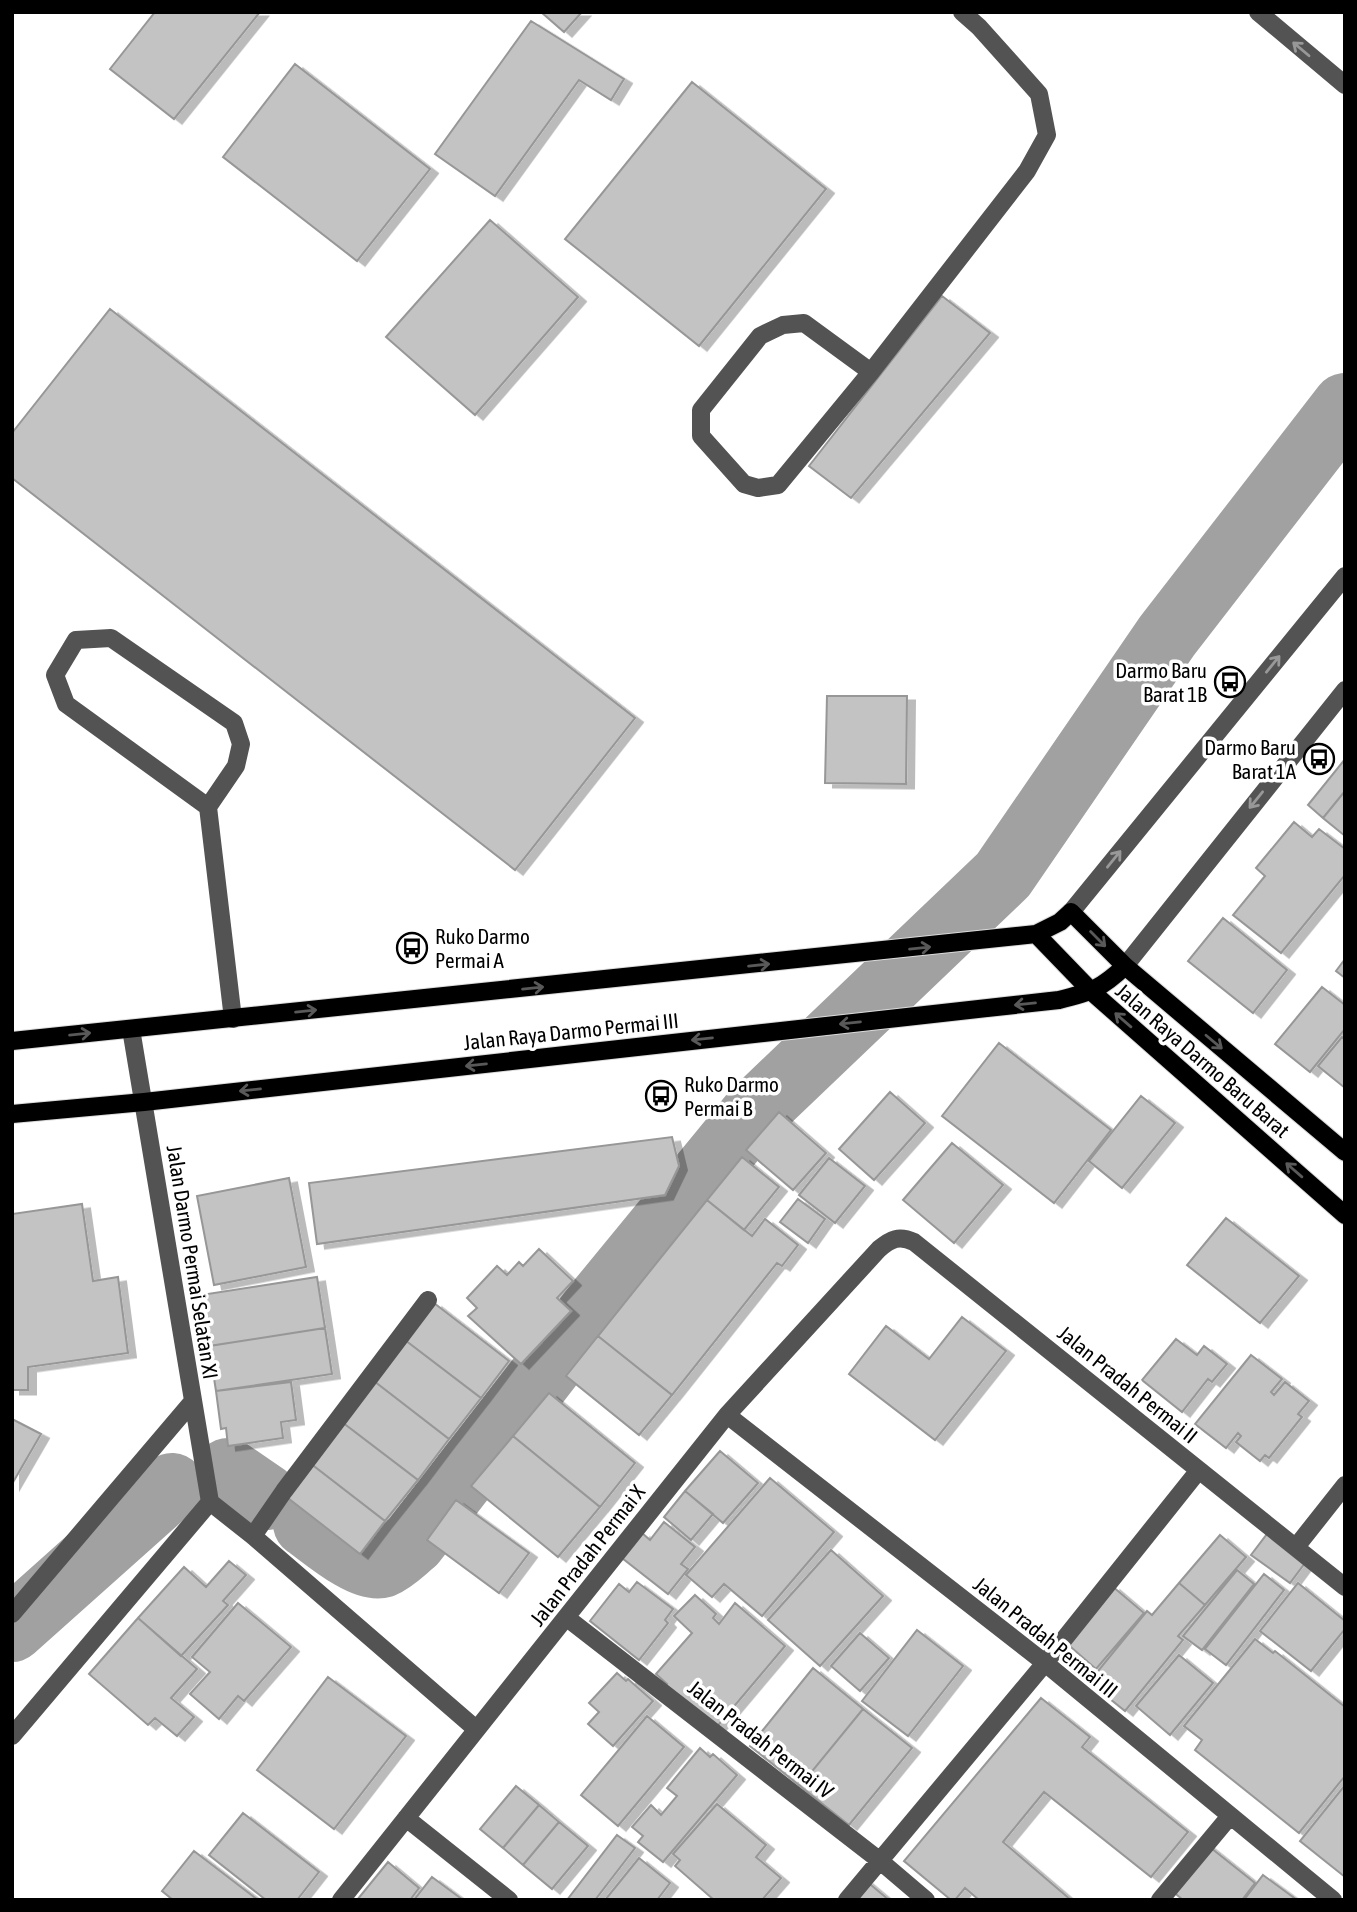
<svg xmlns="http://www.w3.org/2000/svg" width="1357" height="1912" viewBox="0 0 1357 1912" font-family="'Asap Condensed',sans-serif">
<defs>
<filter id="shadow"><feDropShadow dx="8" dy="4.5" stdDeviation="0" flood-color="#0004"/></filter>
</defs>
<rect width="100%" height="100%" fill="#fff"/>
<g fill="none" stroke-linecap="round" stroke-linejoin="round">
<!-- river -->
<path stroke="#a1a1a1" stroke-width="66" d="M228,1471L266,1497
M306,1524C322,1535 363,1571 382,1565C394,1560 403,1550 413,1542L599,1302L755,1112L1003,875L1167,636L1345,406
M12,1629L172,1486"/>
</g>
<!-- building -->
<path fill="#c3c3c3" stroke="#979797" stroke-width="2" filter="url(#shadow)" d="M155,12H260L174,119L110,69Z
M541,12H582L564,32Z
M531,21L624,79L611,100L579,80L495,196L435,154Z
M295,64L430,169L357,261L223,157Z
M692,82L826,189L699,346L565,239Z
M490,220L578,297L475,415L386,337Z
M942,296L990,333L851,498L809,466Z
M110,309L635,718L515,870L12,478V433Z
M827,696H907L906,784L825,783Z
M1345,759V791L1323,818L1308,805Z
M1345,791V836L1323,818Z
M1294,822L1312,837L1319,829L1345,849V875L1281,953L1233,915L1265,876L1256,868Z
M1223,918L1287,970L1253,1013L1188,961Z
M1345,959V978L1336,971Z
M1322,987L1345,1005V1029L1310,1072L1275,1044Z
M1342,1037L1345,1040V1088L1318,1066Z
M999,1043L1111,1130L1054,1203L942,1116Z
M890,1092L925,1123L874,1180L839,1149Z
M1141,1096L1175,1123L1122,1188L1089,1161Z
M779,1112L826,1153L793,1190L746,1150Z
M672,1137L679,1166L665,1195L317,1244L309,1183Z
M952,1143L1003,1185L954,1243L903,1200Z
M742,1157L779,1187L744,1230L707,1200Z
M829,1158L865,1186L835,1223L799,1195Z
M289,1178L306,1267L214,1285L197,1196Z
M798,1199L825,1219L808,1243L780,1222Z
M707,1200L752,1236L765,1219L798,1245L782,1266L777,1263L672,1395L598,1336Z
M82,1204L93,1281L118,1277L128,1353L28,1367V1390H12V1214Z
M1226,1218L1299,1276L1260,1323L1187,1265Z
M539,1249L573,1281L557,1298L571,1311L521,1364L468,1316L477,1308L467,1298L497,1266L507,1275L519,1262L523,1266Z
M317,1277L325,1328L209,1346L201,1295Z
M434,1303L509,1361L481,1398L405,1340Z
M962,1317L1006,1351L935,1440L849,1374L886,1326L929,1359Z
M325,1328L332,1374L216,1391L209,1346Z
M598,1336L672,1395L639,1435L566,1376Z
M1176,1339L1197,1355L1204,1346L1227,1364L1212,1382L1208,1379L1182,1412L1142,1380Z
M405,1340L481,1398L449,1439L374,1381Z
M1251,1355L1282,1379L1271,1392L1274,1395L1285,1382L1309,1401L1298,1414L1302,1417L1269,1458L1265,1455L1260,1461L1236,1442L1241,1436L1238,1433L1226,1448L1195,1424Z
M374,1381L449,1439L418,1480L342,1422Z
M291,1382L296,1420L281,1422L283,1438L228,1446L226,1428L221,1429L216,1391Z
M549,1393L635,1463L600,1507L513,1436Z
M12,1419L41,1434L12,1484Z
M342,1422L418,1480L385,1521L310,1463Z
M513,1436L600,1507L558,1557L471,1486Z
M720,1451L758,1483L723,1523L685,1491Z
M310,1463L385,1521L360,1554L284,1495Z
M770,1478L834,1532L762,1616L724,1584L712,1597L686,1575Z
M685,1491L713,1514L691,1540L664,1517Z
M456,1500L529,1553L499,1593L427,1540Z
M664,1522L695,1547L681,1564L688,1569L668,1594L622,1558L642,1533L650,1540Z
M1267,1534L1305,1563L1290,1583L1251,1555Z
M1220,1535L1246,1557L1205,1605L1179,1583Z
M831,1550L883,1596L820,1666L768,1620Z
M229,1561L246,1575L223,1601L228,1605L181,1656L138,1618L184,1567L206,1587Z
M1237,1570L1254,1584L1202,1650L1183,1636Z
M1264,1574L1284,1590L1226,1665L1205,1649Z
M637,1582L673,1609L665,1620L668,1623L639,1660L590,1621L619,1584L629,1592Z
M1179,1583L1205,1605L1178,1636L1183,1640L1125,1711L1089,1682L1147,1611L1152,1615Z
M1298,1583L1345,1621V1629L1311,1671L1260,1631Z
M1112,1586L1144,1613L1096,1669L1064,1641Z
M695,1595L716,1614L713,1618L719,1624L735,1603L785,1646L715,1729L665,1687L667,1684L656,1674L692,1633L674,1616Z
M238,1603L291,1647L244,1701L238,1696L219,1719L190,1694L210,1672L192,1657Z
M138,1618L197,1669L171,1698L194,1717L177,1736L155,1718L148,1725L89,1674Z
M917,1630L963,1666L908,1736L862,1701Z
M860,1633L889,1658L860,1691L831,1666Z
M1255,1639L1273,1653L1275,1651L1345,1707V1776L1299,1833L1195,1750L1202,1740L1184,1726Z
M1179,1655L1213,1683L1170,1735L1136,1706Z
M813,1668L863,1709L800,1786L750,1746Z
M617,1673L626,1681L628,1679L653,1701L613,1746L588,1724L599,1712L589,1703Z
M328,1677L406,1736L334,1829L257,1770Z
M1041,1698L1090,1737L1082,1747L1188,1832L1151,1877L1044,1792L1003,1842L1071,1900H979L965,1888L955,1900H951L904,1861Z
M863,1709L912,1748L849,1825L800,1786Z
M647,1716L684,1747L618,1826L581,1795Z
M700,1748L710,1757L713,1754L737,1775L663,1862L638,1842L643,1836L632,1827L651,1805L661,1815L677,1796L667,1788Z
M1345,1785V1877L1300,1841Z
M516,1786L539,1805L503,1848L480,1829Z
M717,1804L766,1845L756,1857L781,1878L762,1900H714L675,1866L680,1860L673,1854Z
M539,1805L559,1822L523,1865L503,1848Z
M243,1813L319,1872L297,1900H266L209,1855Z
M559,1822L588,1846L552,1889L523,1865Z
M617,1835L635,1848L595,1900H567Z
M1206,1844L1255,1883L1242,1900H1183L1170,1889Z
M194,1851L258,1900H173L162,1891Z
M639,1858L670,1883L657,1900H605Z
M388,1862L419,1888L410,1900H357Z
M1263,1875L1297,1900H1244Z
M432,1877L463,1900H414Z
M865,1880L889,1900H849Z"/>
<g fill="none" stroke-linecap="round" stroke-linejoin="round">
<!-- major casing -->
<g stroke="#dbdbdb" stroke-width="20">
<path id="major" d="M1036,934L1092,992L1345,1215
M12,1041L1036,934L1060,922L1071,912L1125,966L1345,1152
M12,1114L144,1102L1059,1000C1091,992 1101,989 1125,966"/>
</g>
<!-- minor -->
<path stroke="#535353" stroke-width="18" d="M1258,12L1345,85
M871,372L804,323L783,325L760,336L701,410V436L744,484L758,488L778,485L871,372L1027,171L1047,135L1039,94L979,27L962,12
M208,807L66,704L55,675L76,640L111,638L234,723L241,744L236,766L208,807L233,1019
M1071,912L1345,576
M1125,966L1345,690
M727,1415L1045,1663L1333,1900
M210,1502L253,1536L476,1729
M253,1536L284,1491L428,1300
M1296,1547L1345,1485
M12,1614L193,1401
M567,1618L879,1860L926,1900
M12,1736L210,1502L131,1029
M406,1818L509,1900
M341,1900L727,1415L879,1249C891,1239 899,1235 914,1242L1345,1587
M847,1900L1045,1663L1199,1470
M1160,1900L1230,1816"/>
<!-- major -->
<use href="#major" stroke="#000" stroke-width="18"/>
</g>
<!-- one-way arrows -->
<defs><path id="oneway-shaft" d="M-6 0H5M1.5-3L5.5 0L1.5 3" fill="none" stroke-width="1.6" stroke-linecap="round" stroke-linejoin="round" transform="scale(1.75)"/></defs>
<g stroke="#989898">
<use href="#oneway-shaft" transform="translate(1301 49) rotate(-140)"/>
<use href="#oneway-shaft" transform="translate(1273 664) rotate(-51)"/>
<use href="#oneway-shaft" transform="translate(1256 800) rotate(129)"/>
<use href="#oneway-shaft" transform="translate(1114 859) rotate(-51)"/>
</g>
<g stroke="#595959">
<use href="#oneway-shaft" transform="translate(1098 939) rotate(45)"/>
<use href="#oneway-shaft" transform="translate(920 948) rotate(-6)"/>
<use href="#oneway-shaft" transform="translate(759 965) rotate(-6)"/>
<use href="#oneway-shaft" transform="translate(533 988) rotate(-6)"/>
<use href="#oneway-shaft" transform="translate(1025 1004) rotate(174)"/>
<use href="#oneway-shaft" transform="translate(306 1011) rotate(-6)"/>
<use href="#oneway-shaft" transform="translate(1123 1020) rotate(-139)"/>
<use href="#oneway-shaft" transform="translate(850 1023) rotate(174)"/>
<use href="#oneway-shaft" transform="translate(80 1034) rotate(-6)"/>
<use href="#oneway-shaft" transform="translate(702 1039) rotate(174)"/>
<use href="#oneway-shaft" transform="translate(1214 1042) rotate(40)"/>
<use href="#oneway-shaft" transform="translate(476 1065) rotate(174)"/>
<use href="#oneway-shaft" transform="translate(250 1090) rotate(174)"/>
<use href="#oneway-shaft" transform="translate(1294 1170) rotate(-139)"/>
</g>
<!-- icons -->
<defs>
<g id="bus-ring" transform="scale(1.575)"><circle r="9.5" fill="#fff" stroke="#000" stroke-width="1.5"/><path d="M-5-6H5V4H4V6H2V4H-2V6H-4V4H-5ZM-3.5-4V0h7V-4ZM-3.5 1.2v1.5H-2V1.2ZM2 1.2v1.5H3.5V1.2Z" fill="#000"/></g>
</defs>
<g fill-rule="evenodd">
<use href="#bus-ring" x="1230" y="682"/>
<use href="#bus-ring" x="1319" y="759"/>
<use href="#bus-ring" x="412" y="948"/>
<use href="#bus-ring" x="661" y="1096"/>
</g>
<g text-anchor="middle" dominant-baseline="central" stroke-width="7" stroke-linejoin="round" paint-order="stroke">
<!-- poi labels -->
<g font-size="21" fill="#000" stroke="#fff" text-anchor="end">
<text x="1207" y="670">Darmo Baru<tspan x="1207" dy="24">Barat 1B</tspan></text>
<text x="1296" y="747">Darmo Baru<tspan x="1296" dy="24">Barat 1A</tspan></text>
<text x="435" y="936" text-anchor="start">Ruko Darmo<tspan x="435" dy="24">Permai A</tspan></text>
<text x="684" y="1084" text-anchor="start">Ruko Darmo<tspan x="684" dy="24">Permai B</tspan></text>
</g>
<!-- street labels -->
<g font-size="21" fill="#000" stroke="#fff">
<text transform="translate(571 1031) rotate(-6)">Jalan Raya Darmo Permai III</text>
<text transform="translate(1203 1060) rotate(41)">Jalan Raya Darmo Baru Barat</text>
<text transform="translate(193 1262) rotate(81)">Jalan Darmo Permai Selatan XI</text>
<text transform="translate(1128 1384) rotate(39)">Jalan Pradah Permai II</text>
<text transform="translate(587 1555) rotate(-52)">Jalan Pradah Permai X</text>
<text transform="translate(1046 1637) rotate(39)">Jalan Pradah Permai III</text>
<text transform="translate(761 1739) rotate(38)">Jalan Pradah Permai IV</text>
</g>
</g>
<!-- border -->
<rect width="1357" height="1912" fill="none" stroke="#000000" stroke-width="28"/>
</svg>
